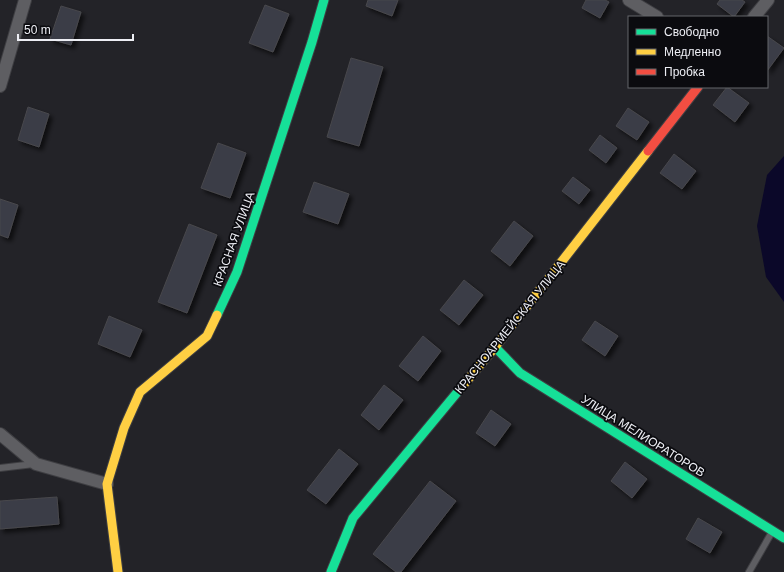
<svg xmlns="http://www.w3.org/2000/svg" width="784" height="572" viewBox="0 0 784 572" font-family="Helvetica,sans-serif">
<defs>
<filter id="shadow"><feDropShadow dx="3.5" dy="3.5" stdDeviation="2" flood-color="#0009"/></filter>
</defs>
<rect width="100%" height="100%" fill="#232328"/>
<!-- water -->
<path fill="#0b0829" d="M784,156V302L766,277L757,226L767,175Z"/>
<!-- building -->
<path fill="#3b3c46" stroke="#48484c" filter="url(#shadow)" d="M368,0H398L392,16L366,6Z
M586,0H605L609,2L600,18L582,8Z
M720,0H742L745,2L734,17L717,4Z
M265,5L289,14L273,52L249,43Z
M61,6L81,12L71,45L50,39Z
M767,36L784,48L767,71Z
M351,58L383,67L359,146L327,137Z
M727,87L749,103L735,122L713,105Z
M28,107L49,114L39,147L18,140Z
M628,108L649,122L637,140L616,126Z
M600,135L617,148L606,163L589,150Z
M218,143L246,153L230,198L201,188Z
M674,154L696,171L682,189L660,173Z
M573,177L590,190L579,204L562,191Z
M314,182L349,194L338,224L303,212Z
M0,199L18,205L8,238L0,235Z
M514,221L533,236L510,266L491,251Z
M189,224L217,235L187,313L158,302Z
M464,280L483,295L459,325L440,310Z
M109,316L142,330L130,357L98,344Z
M595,321L618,336L605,356L582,340Z
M423,336L441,351L418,381L399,366Z
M384,385L403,400L379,430L361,415Z
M491,410L511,424L495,446L476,433Z
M339,449L358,464L326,504L307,490Z
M625,462L647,479L632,498L611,481Z
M430,481L456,501L401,572H396L373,554Z
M57,497L59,524L0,529V501Z
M698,518L722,532L710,553L686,539Z"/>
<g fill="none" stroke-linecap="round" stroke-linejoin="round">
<!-- lane casing -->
<g stroke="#3e3e42" stroke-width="8">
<path id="lane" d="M0,468L34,464
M749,572L772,532"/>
</g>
<!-- street casing -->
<g stroke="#3e3e42" stroke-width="14">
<path id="street" d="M629,0L657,17
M754,17L768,0
M0,86L25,0
M0,434L36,464L107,484"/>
</g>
<!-- fast casing -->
<g stroke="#3e3e42" stroke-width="11">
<path id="fast" d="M217,315L237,272L312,42L324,0
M495,347L520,373L784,538
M331,572L353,518L460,389"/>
</g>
<!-- slow casing -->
<g stroke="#3e3e42" stroke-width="11">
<path id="slow" d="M460,389L495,347L648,151
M118,572L107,484L124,428L140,392L207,336L217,315"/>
</g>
<!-- jam casing -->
<g stroke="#3e3e42" stroke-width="11">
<path id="jam" d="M648,151L698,87"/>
</g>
<!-- lane -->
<use href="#lane" stroke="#5e5e62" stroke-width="6"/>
<!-- street -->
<use href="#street" stroke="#5e5e62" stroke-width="12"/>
<!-- fast -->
<use href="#fast" stroke="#16e098" stroke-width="9"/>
<!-- slow -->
<use href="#slow" stroke="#ffcf43" stroke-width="9"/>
<!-- jam -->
<use href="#jam" stroke="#f24e42" stroke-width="9"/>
</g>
<g text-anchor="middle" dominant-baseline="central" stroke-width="3.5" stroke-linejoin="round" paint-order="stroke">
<!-- street labels -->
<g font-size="12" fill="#edeef4" stroke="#0b0b0f">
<text transform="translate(234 239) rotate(-70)">КРАСНАЯ УЛИЦА</text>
<text transform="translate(510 327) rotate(-51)">КРАСНОАРМЕЙСКАЯ УЛИЦА</text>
<text transform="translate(643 436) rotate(32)">УЛИЦА МЕЛИОРАТОРОВ</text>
</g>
</g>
<!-- legend -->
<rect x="628" y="16" width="140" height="72" fill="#0b0b0f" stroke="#65666b"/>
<rect x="636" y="29" width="20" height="6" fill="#16e098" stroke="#65666b"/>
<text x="664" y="36" font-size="12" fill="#edeef4">Свободно</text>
<rect x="636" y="49" width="20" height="6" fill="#ffcf43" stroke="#65666b"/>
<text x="664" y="56" font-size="12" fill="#edeef4">Медленно</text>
<rect x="636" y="69" width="20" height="6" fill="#f24e42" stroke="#65666b"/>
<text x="664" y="76" font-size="12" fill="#edeef4">Пробка</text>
<!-- scale -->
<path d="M18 34v6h115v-6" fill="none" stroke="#edeef4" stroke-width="2"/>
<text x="24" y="34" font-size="12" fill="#edeef4" stroke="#0b0b0f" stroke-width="3" paint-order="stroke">50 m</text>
</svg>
